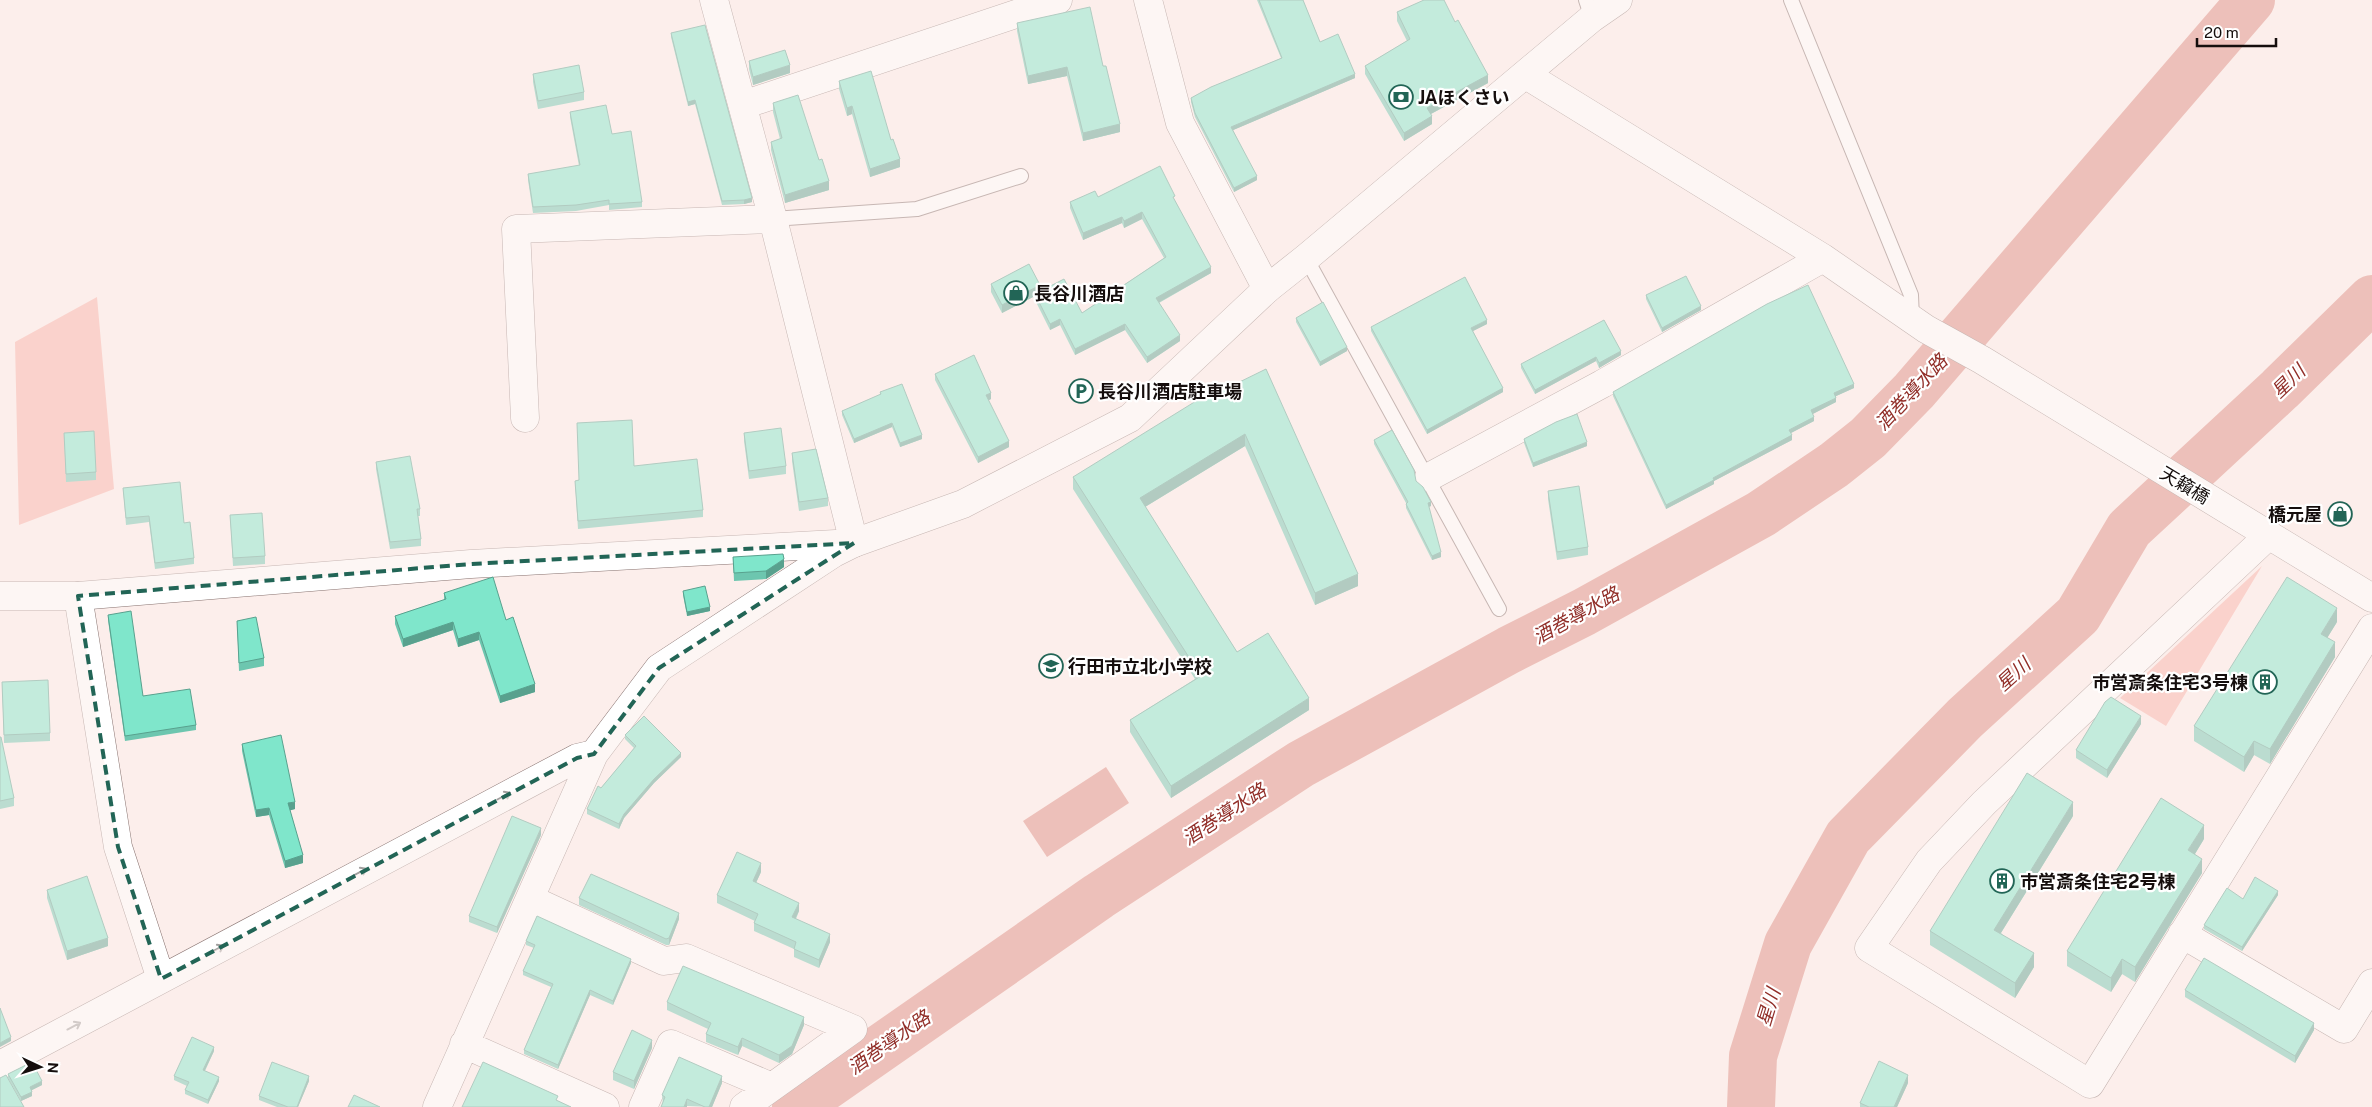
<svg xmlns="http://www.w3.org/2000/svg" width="2372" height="1107" viewBox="0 0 2372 1107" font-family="'Public Sans','Noto Sans JP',sans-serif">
<rect width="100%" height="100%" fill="#fceeeb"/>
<!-- green -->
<path fill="#f9b0a7" d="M97,297L114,489L19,525L15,342Z
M2262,566L2166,726L2120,698Z"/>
<!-- water -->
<path fill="#dc887e" d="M1106,767L1129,803L1047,857L1023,821Z"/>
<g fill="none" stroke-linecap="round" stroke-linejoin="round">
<!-- river -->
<path stroke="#dc887e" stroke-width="48" d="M796,1107L1099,896L1301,764L1509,650L1584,612L1761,514L1834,465L1868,438L1914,391L2251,0
M1751,1107L1753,1056L1788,944L1848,837L1965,718L2078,615L2129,529L2280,389L2372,299"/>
<!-- lane casing -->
<g stroke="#887370" stroke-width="16">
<path id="lane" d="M1586,0L1592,18
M1791,0L1911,295L1912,319
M773,219L917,209L1021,176
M1306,258L1499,609"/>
</g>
<!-- street casing -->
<g stroke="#887370" stroke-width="29">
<path id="street" d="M1148,0L1180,123L1267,289
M1526,75L1823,258L1926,329L1982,360L2372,598
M743,105L1058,0
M525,418L516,229L773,219
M1429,477L1602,384L1823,258
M2269,535L1984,803L1929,861L1869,948L2090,1084L2372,628
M78,596L118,847L161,979
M530,899L664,961L686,958L853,1029L744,1107
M2182,934L2344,1029L2372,983
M464,1044L605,1107
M0,1065L577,758L594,754
M437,1107L594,754L659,668L834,553L854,543L773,219L714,0
M643,1107L671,1044L772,1087"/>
</g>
<!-- secondary casing -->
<g stroke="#887370" stroke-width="29">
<path id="secondary" d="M0,596H78L471,564L854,543L963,504L1130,418L1267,289L1306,258L1592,18L1618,0"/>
</g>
<!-- lane -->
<use href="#lane" stroke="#fff" stroke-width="14"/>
<!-- street -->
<use href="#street" stroke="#fff" stroke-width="28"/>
<!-- secondary -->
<use href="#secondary" stroke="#fff" stroke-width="28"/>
</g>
<!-- wall -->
<path fill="#6dc6af" d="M1257,0H1303L1320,42L1355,78L1233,130L1257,180L1234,192L1195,117L1191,102V98L1281,58Z
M1397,12L1488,83L1431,114L1432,124L1404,141L1365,74V66L1407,41L1397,21Z
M1017,23L1103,66L1120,132L1083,141L1067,76L1028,84L1017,31Z
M671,33L752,202L744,204L722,205L695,104L688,106L671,37Z
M749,61L790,73L753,85L749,69Z
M533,74L584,92V100L538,109L533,82Z
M839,81L891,140L900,167L870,177L852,114L847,116L839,89Z
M773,103L819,160L829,190L785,203L771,150V142L780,139L773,112Z
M570,112L612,134L642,202V207L609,210V205L576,211L533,213L528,180V174L579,166L570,117Z
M1175,201L1211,273L1159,303L1180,341L1147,363L1125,330L1075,355L1060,325L1050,330L1035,300V296L1002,313L991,292V284L1040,291L1082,313L1164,258L1142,219L1124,228L1122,223L1083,240L1070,208V202Z
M1646,295L1701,310L1662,332L1646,299Z
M1296,318L1347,351L1320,366L1296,322Z
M1487,324L1473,331L1503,392L1427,434L1371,331V327Z
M1621,355L1599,368L1596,361L1535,394L1521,368V364Z
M1266,369L1358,586L1315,605L1245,446L1145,507L1237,652L1309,710L1171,798L1130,732V720L1195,679L1073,489V477Z
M935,374L991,399L988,400L1009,447L978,463L935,380Z
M1854,388L1836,396V402L1812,414L1814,421L1791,433L1792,440L1714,481V484L1666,509L1613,396V392Z
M880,392L922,439L900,447L892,427L854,443L842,415V411L880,395Z
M64,433L96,472V480L66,482Z
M744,433L786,466V474L749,479L744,441Z
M1524,439L1587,446L1533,467L1524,443Z
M1374,440L1416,481L1431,506L1429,507L1441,557L1432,560L1406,508V503L1374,444Z
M792,453L828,498V506L799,511L792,461Z
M376,462L420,509V516H418L421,539V546L390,549L376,469Z
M634,466L703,510V517L578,529L575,481L579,480Z
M123,488L194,558V564L155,569L149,522L126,525Z
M1548,491L1588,547V555L1557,560L1548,499Z
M230,515L265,556V564L233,566Z
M733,557L784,567L766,579L734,581Z
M683,591L710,611L687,616L683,595Z
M444,593L506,620L535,692L500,703L479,640L458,647L453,630L403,647L395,624V616L444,600Z
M108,615L143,696L196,725V730L125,741L108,620Z
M237,621L264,658V666L239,671Z
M2337,622L2327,638L2335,657L2270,764L2254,755L2244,772L2194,741V726Z
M2,682L50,733V741L4,743Z
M2141,724L2107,778L2076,758V750Z
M625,735L681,757L654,783L624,818L619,829L587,814V809L601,788L634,748L625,739Z
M0,737L14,798V806L0,809Z
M242,744L295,809L290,810L303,863L285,868L269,815L256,817L242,751Z
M2073,816L2001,933L2034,967L2015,998L1930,945V931Z
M541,835L497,933L469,922V916Z
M2204,839L2195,854L2202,873L2135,982L2122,974L2111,992L2067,966V951Z
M761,872L756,883L799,911L796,919L830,942L819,968L794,957V949L754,931V923L755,921L717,903V895Z
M47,890L108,946L67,960L47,898Z
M2278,895L2242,951L2204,929V925L2243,899Z
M579,898L679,919L669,945H666L579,905Z
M526,941L631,963L613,1005L590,995L558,1069L524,1054V1050L551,987L523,975V971L534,948L526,945Z
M2185,990L2314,1030L2295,1063L2185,997Z
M667,1002L804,1025L792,1054L779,1063L742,1046L738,1055L706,1042V1034L708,1029L667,1010Z
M652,1048L634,1089L613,1080V1072Z
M214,1051L205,1071L219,1081L208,1104L185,1094V1090L187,1086L174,1080V1076Z
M8,1074L42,1085L32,1090V1096L21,1101L8,1078Z
M309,1081L298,1107H277L259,1100V1096Z
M722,1083L712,1107L687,1106V1107H661L663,1103L662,1095Z
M1908,1083L1897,1107H1860V1103Z"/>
<!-- shaded-wall -->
<path fill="#59a18e" d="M790,65V73L753,85V77Z
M1067,67V76L1028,84V76Z
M1355,74V78L1231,131V127Z
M1488,75V83L1427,116V108Z
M695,100V104L688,106V102Z
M852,106V114L847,116V108Z
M1432,116V124L1404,141V133Z
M1120,124V132L1083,141V133Z
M900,159V167L870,177V169Z
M1257,176V180L1234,192V188Z
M829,181V190L785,203V195Z
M752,198V202L744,204V200Z
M1142,212V219L1124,228V221Z
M1122,217V223L1083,240V233Z
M1211,267V273L1156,304V298Z
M1040,285V293L1035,294V296L1002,313V305Z
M1701,306V310L1662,332V328Z
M1060,319V325L1050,330V324Z
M1487,320V324L1471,332V328Z
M1125,324V330L1075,355V349Z
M1180,335V341L1147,363V357Z
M1347,347V351L1320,366V362Z
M1621,351V355L1599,368V363Z
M1596,357V361L1535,394V390Z
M1854,384V388L1834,397V393Z
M1503,388V392L1427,434V430Z
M991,393V399L986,402V395Z
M1836,398V402L1811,415V410Z
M1814,417V421L1789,434V430Z
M892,423V427L854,443V439Z
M1245,434V446L1140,510V498Z
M922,435V439L900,447V443Z
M1792,435V440L1714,481V484L1666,509V505L1713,478Z
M1009,441V447L978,463V457Z
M1587,442V446L1533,467V463Z
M1431,502V506L1428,507V503Z
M1441,552V557L1432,560V556Z
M784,559V567L766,579V571Z
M1358,574V586L1315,605V593Z
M710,607V611L687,616V612Z
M2337,608V622L2321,648V634Z
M453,622V630L403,647V639Z
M479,632V640L458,647V639Z
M2335,642V657L2270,764V749Z
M535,684V692L500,703V696Z
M1309,698V710L1171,798V786Z
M2141,716V724L2107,778V770Z
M2254,741V755L2244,772V757Z
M681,753V757L654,783L624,818L619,829V824L624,814L654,779Z
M295,802V809L288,811V803Z
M2073,802V816L1994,944V930Z
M269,808V815L256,817V810Z
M2204,825V839L2188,865V850Z
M541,828V835L497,933V927Z
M303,855V863L285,868V861Z
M2202,859V873L2135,982V967Z
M761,863V872L753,889V881Z
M2278,891V895L2242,951V947Z
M799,903V911L792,925V917Z
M679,913V919L669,945V938Z
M830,934V942L819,968V960Z
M108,938V946L67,960V951Z
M2034,953V967L2015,998V983Z
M631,959V963L613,1005V1001Z
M2122,959V974L2111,992V978Z
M590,990V995L558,1069V1065Z
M804,1017V1025L792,1054L779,1063V1055Z
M2314,1023V1030L2295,1063V1056Z
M11,1037V1041L0,1047V1043Z
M742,1038V1046L738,1055V1047Z
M652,1040V1048L634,1089V1081Z
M214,1047V1051L203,1074V1070Z
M1908,1075V1083L1897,1107H1894Z
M309,1076V1081L298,1107H297Z
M722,1076V1083L712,1107H709Z
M219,1077V1081L208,1104V1100Z
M42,1081V1085L30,1091V1087Z
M32,1092V1096L21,1101V1097Z
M687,1099V1107H684Z"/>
<!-- building -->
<path fill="#7fe6cb" stroke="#59a18e" d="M1259,0H1303L1320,42L1338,34L1355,74L1231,127L1257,176L1234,188L1195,113L1191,98L1211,87L1282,58Z
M1424,0H1444L1455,22L1458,20L1488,75L1427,108L1432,116L1404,133L1365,66L1410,39L1397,12Z
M1090,7L1103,66H1106L1120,124L1083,133L1067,67L1028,76L1017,23Z
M705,25L752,198L744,200L722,201L695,100L688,102L671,33Z
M785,50L790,65L753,77L749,61Z
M579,65L584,92L538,101L533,74Z
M871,71L891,140L893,139L900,159L870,169L852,106L847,108L839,81Z
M798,95L819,160L822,159L829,181L785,195L771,142L782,138L773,103Z
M606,105L612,134L631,131L642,202L609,204V200L576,205L533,207L528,174L580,165L570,112Z
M1160,166L1175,196L1173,197L1211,267L1156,298L1180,335L1147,357L1125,324L1075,349L1060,319L1050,324L1035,294L1064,279L1082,313L1166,257L1142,212L1124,221L1122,217L1083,233L1070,202L1095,191L1098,197Z
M1029,264L1040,285L1002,305L991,284Z
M1686,276L1701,306L1662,328L1646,295Z
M1465,277L1487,320L1471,328L1503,388L1427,430L1371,327Z
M1808,285L1854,384L1834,393L1836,398L1811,410L1814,417L1789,430L1792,435L1713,478L1714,480L1666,505L1613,392L1767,304Z
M1323,302L1347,347L1320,362L1296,318Z
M1604,320L1621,351L1599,363L1596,357L1535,390L1521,364Z
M974,355L991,393L986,395L1009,441L978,457L935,374Z
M1266,369L1358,574L1315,593L1245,434L1140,498L1237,652L1268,633L1309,698L1171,786L1130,720L1201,676L1073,477L1209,393L1211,396Z
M902,384L922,435L900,443L892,423L854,439L842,411L881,394L880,392Z
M1577,414L1587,442L1533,463L1524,439L1556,422Z
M632,420L634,466L697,459L703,510L578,521L575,481L579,480L577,423Z
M781,428L786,466L749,471L744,433Z
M1392,430L1414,470L1416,481L1423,487L1431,502L1428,503L1441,552L1432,556L1406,504L1408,502L1374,440Z
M94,431L96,472L66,474L64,433Z
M816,449L828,498L799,502L792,453Z
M410,456L420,509H417L421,539L390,542L376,462Z
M180,482L184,523L190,522L194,558L155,563L149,516L126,518L123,488Z
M1579,486L1588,547L1557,552L1548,491Z
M262,513L265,556L233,558L230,515Z
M783,554L784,559L766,571L734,573L733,557Z
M493,577L506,620L513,617L535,684L500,696L479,632L458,639L453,622L403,639L395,616L446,599L444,593Z
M2287,577L2337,608L2321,634L2335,642L2270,749L2254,741L2244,757L2194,726Z
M705,586L710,607L687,612L683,591Z
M131,611L143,696L190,689L196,725L125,736L108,615Z
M256,617L264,658L239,663L237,621Z
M48,680L50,733L4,735L2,682Z
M2111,697L2141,716L2107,770L2076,750L2105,702Z
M644,716L681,753L654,779L624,814L619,824L587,809L598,786L601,788L636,746L625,735Z
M281,735L295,802L288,803L303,855L285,861L269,808L256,810L242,744Z
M0,737H1L14,798L0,801Z
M2027,773L2073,802L1994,930L2034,953L2015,983L1930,931Z
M2161,798L2204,825L2188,850L2202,859L2135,967L2122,959L2111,978L2067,951Z
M512,816L541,828L497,927L469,916Z
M737,852L761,863L753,881L799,903L792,917L830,934L819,960L794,949L796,942L754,923L758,914L717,895Z
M591,874L679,913L669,938L666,939L579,898Z
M87,876L108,938L67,951L47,890Z
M2255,877L2278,891L2242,947L2204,925L2227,888L2243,899Z
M537,916L631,959L613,1001L590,990L558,1065L524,1050L553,984L523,971L535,945L526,941Z
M2204,958L2314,1023L2295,1056L2185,990Z
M683,966L804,1017L792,1046L779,1055L742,1038L738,1047L706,1034L711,1023L667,1002Z
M0,1008L11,1037L0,1043Z
M632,1030L652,1040L634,1081L613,1072Z
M192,1037L214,1047L203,1070L219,1077L208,1100L185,1090L189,1082L174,1076Z
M679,1057L722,1076L709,1107H705L687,1099L684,1107H661L665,1097L662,1095Z
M1879,1061L1908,1075L1894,1107H1869L1860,1103Z
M32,1062L42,1081L30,1087L32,1092L21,1097L8,1074Z
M272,1062L309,1076L297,1107H288L259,1096Z
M483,1062L558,1096L556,1100L571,1107H462Z
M6,1075L24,1107H0V1078Z
M354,1095L380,1107H348Z"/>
<!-- one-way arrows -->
<defs><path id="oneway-shaft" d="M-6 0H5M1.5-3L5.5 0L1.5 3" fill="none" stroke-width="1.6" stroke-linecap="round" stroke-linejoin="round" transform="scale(1.25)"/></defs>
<g stroke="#a19f9e">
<use href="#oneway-shaft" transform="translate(504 796) rotate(-28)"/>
<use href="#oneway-shaft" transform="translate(360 872) rotate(-28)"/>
<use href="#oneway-shaft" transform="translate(217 949) rotate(-28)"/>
<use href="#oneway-shaft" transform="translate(74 1026) rotate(-28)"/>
</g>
<!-- marked area -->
<path d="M0 0H2372V1107H0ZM854,543L659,668L594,754L577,758L161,979L118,847L78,596L471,564Z" fill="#fceeeb" fill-opacity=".55" fill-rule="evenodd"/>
<path fill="none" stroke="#226556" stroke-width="4" stroke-dasharray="10 6" stroke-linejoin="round" d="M854,543L659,668L594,754L577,758L161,979L118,847L78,596L471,564Z"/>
<!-- icons -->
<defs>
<g id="bank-ring" transform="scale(1.25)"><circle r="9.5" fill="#fff" stroke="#226556" stroke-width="1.5"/><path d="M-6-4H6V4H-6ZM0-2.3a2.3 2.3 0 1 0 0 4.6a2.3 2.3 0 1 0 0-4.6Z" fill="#226556"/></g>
<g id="shop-ring" transform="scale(1.25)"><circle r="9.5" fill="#fff" stroke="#226556" stroke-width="1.5"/><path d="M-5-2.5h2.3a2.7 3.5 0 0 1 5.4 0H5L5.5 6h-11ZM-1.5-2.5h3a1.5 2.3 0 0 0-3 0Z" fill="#226556"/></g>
<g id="parking-ring" transform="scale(1.25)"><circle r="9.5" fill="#fff" stroke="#226556" stroke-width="1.5"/><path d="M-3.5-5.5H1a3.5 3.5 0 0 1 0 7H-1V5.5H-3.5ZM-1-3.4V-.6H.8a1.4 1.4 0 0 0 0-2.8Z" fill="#226556"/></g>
<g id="school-ring" transform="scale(1.25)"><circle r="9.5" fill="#fff" stroke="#226556" stroke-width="1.5"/><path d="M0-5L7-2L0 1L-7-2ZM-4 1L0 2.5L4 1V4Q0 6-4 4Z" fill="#226556"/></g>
<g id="building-ring" transform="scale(1.25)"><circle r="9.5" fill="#fff" stroke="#226556" stroke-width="1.5"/><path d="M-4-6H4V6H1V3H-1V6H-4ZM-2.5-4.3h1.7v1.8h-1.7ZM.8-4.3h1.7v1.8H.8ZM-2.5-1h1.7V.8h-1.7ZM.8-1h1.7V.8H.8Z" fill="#226556"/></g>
</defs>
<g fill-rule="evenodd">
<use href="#bank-ring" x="1401" y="97"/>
<use href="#shop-ring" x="1016" y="293"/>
<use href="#parking-ring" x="1081" y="391"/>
<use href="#shop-ring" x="2340" y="514"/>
<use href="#school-ring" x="1051" y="666"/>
<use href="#building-ring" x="2265" y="682"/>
<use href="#building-ring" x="2002" y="881"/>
</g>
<g text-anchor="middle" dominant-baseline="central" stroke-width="4.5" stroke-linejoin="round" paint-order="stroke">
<!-- poi labels -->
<g font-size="18" font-weight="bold" fill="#150e0d" stroke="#fff" text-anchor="start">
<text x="1418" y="97">JAほくさい</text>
<text x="1034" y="293">長谷川酒店</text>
<text x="1098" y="391">長谷川酒店駐車場</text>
<text x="2322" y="514" text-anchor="end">橋元屋</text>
<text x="1068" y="666">行田市立北小学校</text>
<text x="2248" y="682" text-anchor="end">市営斎条住宅3号棟</text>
<text x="2020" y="881">市営斎条住宅2号棟</text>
</g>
<!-- street labels -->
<g font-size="18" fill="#150e0d" stroke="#fff">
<text transform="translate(2185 485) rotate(31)">天籟橋</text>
</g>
<!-- water labels -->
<g font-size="19" font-style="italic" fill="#912e28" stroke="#fff">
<text transform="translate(2288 381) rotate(-44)">星川</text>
<text transform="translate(1911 392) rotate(-47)">酒巻導水路</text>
<text transform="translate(1576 615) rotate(-29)">酒巻導水路</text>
<text transform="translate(2013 674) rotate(-42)">星川</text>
<text transform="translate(1224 814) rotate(-33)">酒巻導水路</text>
<text transform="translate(1768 1007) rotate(-73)">星川</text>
<text transform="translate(889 1042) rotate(-35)">酒巻導水路</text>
</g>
</g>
<!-- north arrow -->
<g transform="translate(40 1067) rotate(94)" stroke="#ffffff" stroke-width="4" paint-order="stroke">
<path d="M0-4L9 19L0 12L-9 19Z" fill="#150e0d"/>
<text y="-8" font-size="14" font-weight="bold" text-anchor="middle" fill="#150e0d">N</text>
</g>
<!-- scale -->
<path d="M2197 38v8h79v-8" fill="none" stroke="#150e0d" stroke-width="2.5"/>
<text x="2204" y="38" font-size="15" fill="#150e0d" stroke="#ffffff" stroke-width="4" paint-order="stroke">20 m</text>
</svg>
